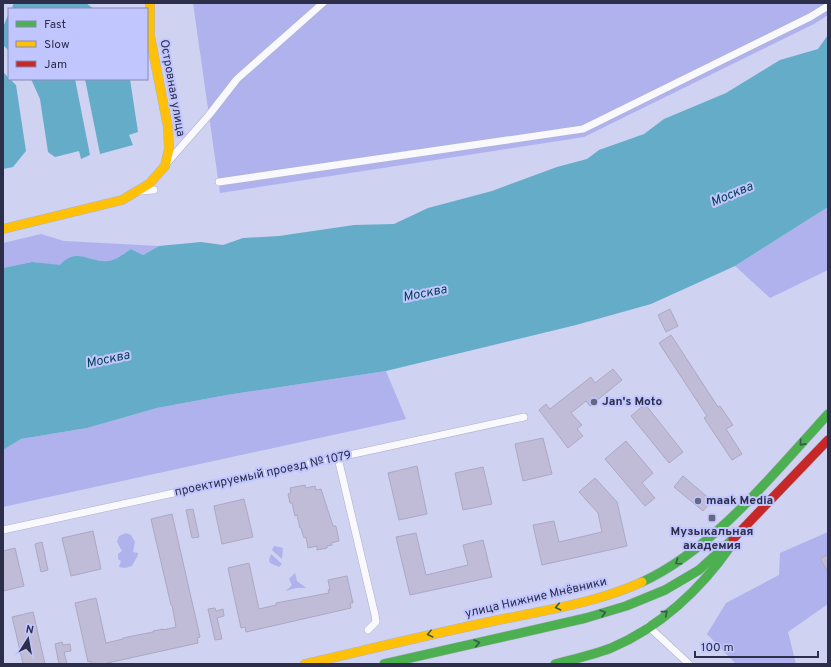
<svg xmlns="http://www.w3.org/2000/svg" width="831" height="667" viewBox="0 0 831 667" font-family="Overpass,sans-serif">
<rect width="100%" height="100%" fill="#cfd2f1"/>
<!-- green -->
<path fill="#afb2ec" d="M193,3H828V15L814,24L584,137L220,193Z
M828,207V270L770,298L735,266Z
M41,234L64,241L159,246L143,255L131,249C125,253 116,260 109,261C90,263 75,246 60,266L32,262L3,268V243Z
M386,371L406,419L3,507V450L21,439L87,428L157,408L227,395Z
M828,532V604L788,632L796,664H736L707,634L726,603L779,575L780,553Z
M126,533L131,535L135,542L133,552L138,553V555L132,566L125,568L119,567L121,561L118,559V554L122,551L117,542L119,536Z
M274,546L283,548L282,559L272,550Z
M271,554L282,564L279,567L270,563L269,560Z
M295,573L297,581L306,588H296L286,591L292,585L289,579Z"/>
<!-- water -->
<path fill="#65acc9" d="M14,3H86L94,9H15L12,7Z
M8,15L9,16V51L3,45V27Z
M828,35V207L735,266L651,304L576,325L386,371L227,395L157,408L87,428L21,439L3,450V268L32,262L60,265C76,246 90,263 109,261C116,260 125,253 131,249L143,255L159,246L201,242L223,245L243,238L279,236L354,225L394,224L428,208L492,191L557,167L587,159L599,150L644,134L664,119L726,93L780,60L818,49Z
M3,72L16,85L26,151L13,167L3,169Z
M31,79H75L90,155L81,159L79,151L55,157L48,152L40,99Z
M85,79H130L138,132L129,135L133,145L100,154Z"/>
<!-- building -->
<path fill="#c0bcd7" stroke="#aba8c2" d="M670,309L678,326L666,332L658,315Z
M671,335L718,407L720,406L733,425L726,429L742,454L732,460L704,418L707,416L659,343Z
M613,369L622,380L590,406L586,401L571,413L582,425L577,429L583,436L568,448L539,410L546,404L550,409L591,377L595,383Z
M645,404L683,452L669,463L631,416Z
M543,438L552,474L523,481L515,444Z
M626,441L653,473L642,483L655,498L645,506L605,459Z
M417,466L427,514L399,520L388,473Z
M483,467L492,504L463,510L455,473Z
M683,476L712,501L703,511L674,487Z
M595,478L617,502L627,546L542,565L533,525L554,521L559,542L602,532L598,513L579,492Z
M305,485L306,488L315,486L316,490L321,489L333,526H336L339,541L331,543L332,545L327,546V548L317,550V546L308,548L306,537L304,538L301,528H300L297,515L295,516L292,503H290L288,494L291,493L290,488Z
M244,499L253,537L222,544L214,506Z
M193,509L199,537L192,538L186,510Z
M172,514L200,637L197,638L198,643L103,664H91V661L88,662L75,603L96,598L106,643L123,639V638L153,632V631L163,629V630L176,627L172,605H171L151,519Z
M93,531L101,569L71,576L62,538Z
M416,533L426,575L468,565L463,545L483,540L492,577L410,595L396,537Z
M42,542L48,570L41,572L35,544Z
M15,548L24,586L3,591V551Z
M828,554V572L820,559Z
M249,563L259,609L276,605V603L329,593L328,590H330L328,580L347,576L353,603H350L351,608L246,632L245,627L241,628L228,568Z
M215,608L216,611L223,609L224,616L217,618L222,639L215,640L208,609Z
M33,612L34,616L45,664H23L15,629L12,617Z
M62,642L63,645L70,644L71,651L64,652L67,664H59L55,644Z"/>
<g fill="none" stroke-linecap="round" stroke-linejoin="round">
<!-- street casing -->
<g stroke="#afb1cc" stroke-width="8">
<path id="street" d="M166,164L209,115L237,79L323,3
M219,182L583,129L810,17L828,6
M140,191L154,190
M338,458L375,615L376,622L368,630
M3,530L524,417
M648,626L689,664"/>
</g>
<!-- fast casing -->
<g stroke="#afb1cc" stroke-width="10">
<path id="fast" d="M642,582C714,549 775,472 828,414
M384,664L586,618L626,606L665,590L699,570L733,539
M555,664C574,659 593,655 611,648C659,628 701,589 730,547"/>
</g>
<!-- slow casing -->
<g stroke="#afb1cc" stroke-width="10">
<path id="slow" d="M3,229L122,200L149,184L165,166L169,149L168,127L150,36V3
M305,664C366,650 427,635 489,622C540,611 594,604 642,582"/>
</g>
<!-- jam casing -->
<g stroke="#afb1cc" stroke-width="10">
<path id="jam" d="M733,539L828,440"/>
</g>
<!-- street -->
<use href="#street" stroke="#f8f8fd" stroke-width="7"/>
<!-- fast -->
<use href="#fast" stroke="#4caf50" stroke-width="9"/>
<!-- slow -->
<use href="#slow" stroke="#ffc107" stroke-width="9"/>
<!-- jam -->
<use href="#jam" stroke="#c62828" stroke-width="9"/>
</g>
<!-- one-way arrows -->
<defs><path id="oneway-chevron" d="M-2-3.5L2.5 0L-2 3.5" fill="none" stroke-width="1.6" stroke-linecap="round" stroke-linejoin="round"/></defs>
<g stroke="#375b4c">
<use href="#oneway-chevron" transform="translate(802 443) rotate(132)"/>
<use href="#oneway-chevron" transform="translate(678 562) rotate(145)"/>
<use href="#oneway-chevron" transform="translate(558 607) rotate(168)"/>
<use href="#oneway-chevron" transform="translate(603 613) rotate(-16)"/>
<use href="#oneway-chevron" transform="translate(665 613) rotate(-40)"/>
<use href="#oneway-chevron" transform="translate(430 634) rotate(166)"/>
<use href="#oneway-chevron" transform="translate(477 643) rotate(-13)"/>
</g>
<!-- markers -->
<g fill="#656784" stroke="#c1c6ff" stroke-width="1.5">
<circle cx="594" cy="402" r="4"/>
<circle cx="698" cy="501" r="4"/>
<rect x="708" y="514" width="8" height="8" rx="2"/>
</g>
<g text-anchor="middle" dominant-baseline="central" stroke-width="4" stroke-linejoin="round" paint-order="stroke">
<!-- street labels -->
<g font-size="12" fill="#2c2e4a" stroke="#c1c6ff">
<text transform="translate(172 88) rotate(80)">Островная улица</text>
<text transform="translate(263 474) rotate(-12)">проектируемый проезд № 1079</text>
<text transform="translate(536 598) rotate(-13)">улица Нижние Мнёвники</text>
</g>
<!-- poi labels -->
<g font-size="12" font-weight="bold" fill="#2c2e4a" stroke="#c1c6ff" text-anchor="start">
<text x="602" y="402">Jan's Moto</text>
<text x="706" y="501">maak Media</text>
<text x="712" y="532" text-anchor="middle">Музыкальная<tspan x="712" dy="14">академия</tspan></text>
</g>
<!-- water labels -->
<g font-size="13" font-style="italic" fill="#023f4f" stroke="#c1c6ff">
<text transform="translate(732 195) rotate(-23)">Москва</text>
<text transform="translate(425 294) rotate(-11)">Москва</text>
<text transform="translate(108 360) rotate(-12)">Москва</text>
</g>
</g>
<!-- border -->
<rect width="831" height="667" fill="none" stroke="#2c2e4a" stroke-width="8"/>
<!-- legend -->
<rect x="8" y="8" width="140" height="72" fill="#c1c6ff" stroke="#8589b7"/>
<rect x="16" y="21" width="20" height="6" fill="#4caf50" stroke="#8589b7"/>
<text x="44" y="28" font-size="12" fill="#2c2e4a">Fast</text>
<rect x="16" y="41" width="20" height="6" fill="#ffc107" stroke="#8589b7"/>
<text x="44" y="48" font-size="12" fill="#2c2e4a">Slow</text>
<rect x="16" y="61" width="20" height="6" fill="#c62828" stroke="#8589b7"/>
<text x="44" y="68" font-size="12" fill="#2c2e4a">Jam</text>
<!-- north arrow -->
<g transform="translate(28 639) rotate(11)" stroke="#c1c6ff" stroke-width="3" paint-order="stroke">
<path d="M0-3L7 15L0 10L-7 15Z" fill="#2c2e4a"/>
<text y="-6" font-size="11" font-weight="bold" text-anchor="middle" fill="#2c2e4a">N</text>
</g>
<!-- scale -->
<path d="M695 651v6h123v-6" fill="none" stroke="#2c2e4a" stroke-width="2"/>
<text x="701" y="651" font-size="12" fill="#2c2e4a" stroke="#c1c6ff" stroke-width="3" paint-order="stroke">100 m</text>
</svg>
